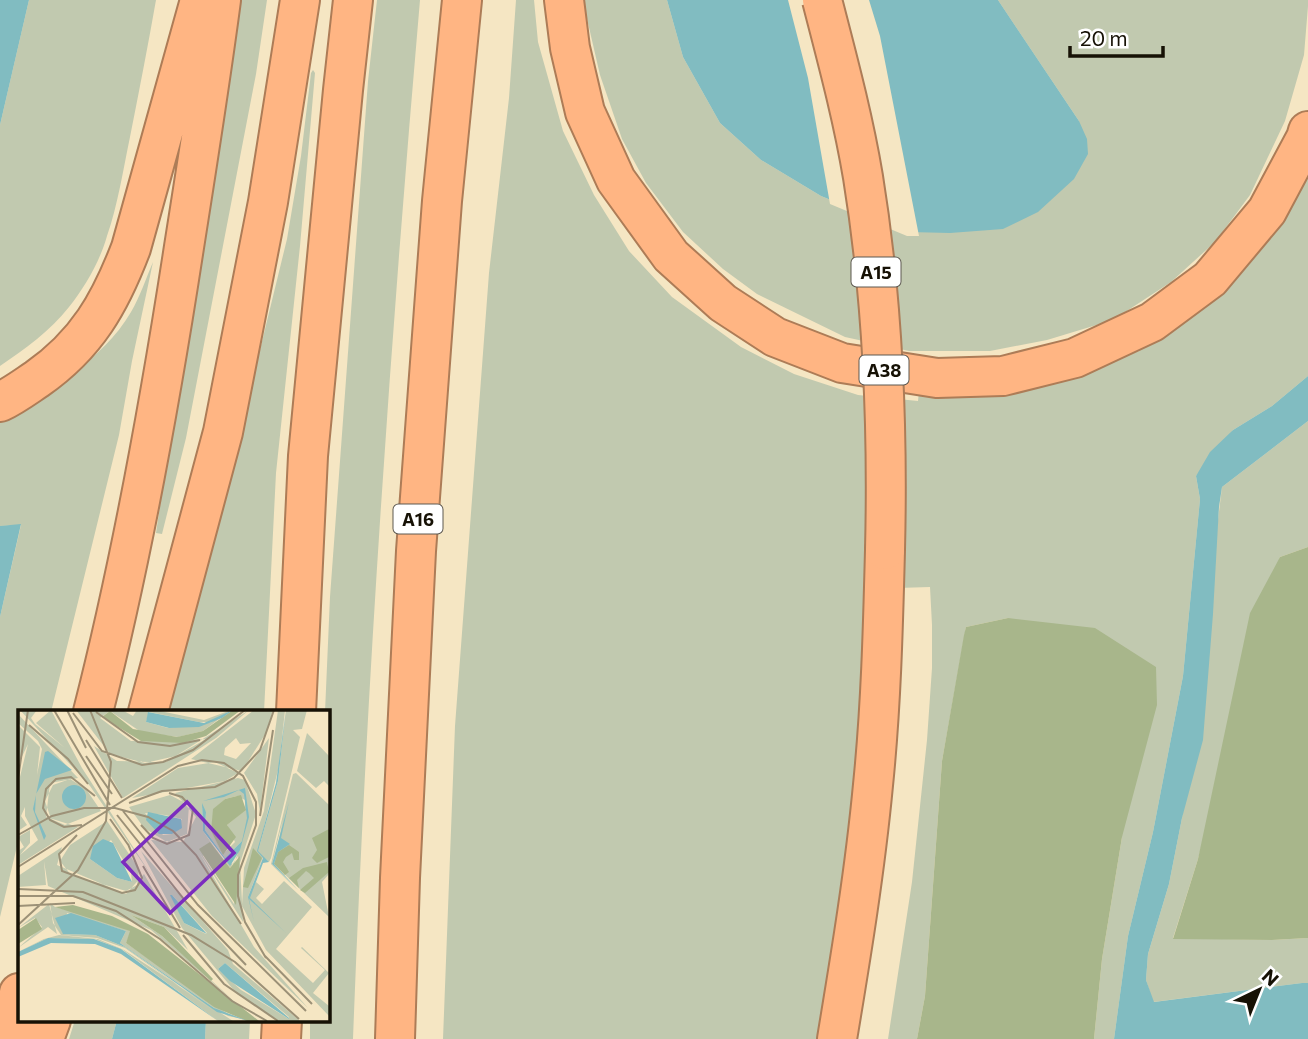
<svg xmlns="http://www.w3.org/2000/svg" width="1308" height="1039" viewBox="0 0 1308 1039" font-family="Commissioner,sans-serif">
<rect width="100%" height="100%" fill="#f5e6c3"/>
<!-- green -->
<path fill="#c1c9af" d="M29,0H156C148,46 139,91 130,137C123,170 118,204 107,236C100,261 85,287 69,307C50,331 25,349 0,366V125Z
M235,0H267L256,74L186,438L162,534L156,533Z
M377,0H420C390,346 366,692 353,1039H310V1020H327V712H325L330,597L368,81Z
M516,0H534L538,42L563,131L594,195L629,251L672,297L741,347L794,374L858,395L918,401L919,391L974,396L1045,383L1139,351L1194,309L1260,249L1285,216L1308,170V376L1272,406L1233,430L1196,476L1200,499L1183,676L1153,832L1128,936L1114,1039H1094L1102,959L1122,837L1008,618L966,627L942,761L925,996L917,1039H888L912,882L927,740L932,668V625L930,587L865,589L862,734L836,947L816,1039H443L455,726L489,273L509,98Z
M585,0H667L683,57L720,123L761,160L821,196L908,232L1079,121L998,0H1308V6L1304,55L1285,121L1250,195L1215,242L1171,282L1113,320L1047,340L990,351H909L845,337L757,294L723,269L683,232L646,183L622,139L600,75L585,10Z
M313,70L315,73L300,246L276,473L264,712H168L203,583L287,239L301,156L311,73Z
M153,262L132,361L119,435L51,712H19V838L0,917V617L21,525L0,526V416C48,388 102,362 131,312C140,297 146,278 153,262Z
M1308,421V547L1280,557L1198,859L1173,938L1272,940L1308,938V983H1302L1153,1002L1146,980L1148,954L1169,884L1182,818L1222,487Z
M75,1020H117L112,1039H69Z
M206,1020H250L249,1039H205Z"/>
<!-- forest -->
<path fill="#a8b68b" d="M1308,547V938L1272,940L1173,939L1198,859L1250,613L1280,557Z
M1008,618L1095,628L1156,667L1157,705L1122,837L1102,959L1094,1039H917L925,996L942,761L964,635L966,627Z"/>
<!-- water -->
<path fill="#81bcc1" d="M0,0H29L0,125Z
M667,0H998L1079,121L1087,139L1088,154L1074,179L1038,212L1003,229L950,233L909,232L821,196L761,160L720,123L683,57Z
M1308,376V421L1222,487L1219,507L1213,614L1203,740L1182,818L1169,884L1148,954L1146,980L1154,1002L1302,983H1308V1039H1114L1128,936L1153,832L1183,676L1200,499L1196,476L1210,452L1233,430L1272,406Z
M21,524L0,617V526Z
M117,1020H206L205,1039H112Z"/>
<!-- pier -->
<path fill="#f5e6c3" d="M788,0H869L880,36L919,236H907L830,204L808,78Z"/>
<g fill="none" stroke-linecap="round" stroke-linejoin="round">
<!-- highway casing -->
<g stroke="#ad7c57" stroke-width="42">
<path id="highway" d="M564,0L570,48L585,112L616,180L671,256L723,303L775,337L842,363L937,378L1003,376L1075,358L1152,322L1210,279L1267,211L1306,138L1308,131
M0,402C13,396 25,387 37,379C87,344 110,303 131,248L200,0
M93,712C132,559 160,403 184,247C197,165 210,83 221,0
M148,712L223,432L268,202L300,0
M296,712L308,456L343,90L353,0
M9,1039L19,993
M44,1039L51,1020
M281,1039L282,1020
M395,1039L400,878L416,551L442,201L462,0
M837,1039C851,955 865,870 873,785C881,707 883,628 885,550"/>
</g>
<!-- highway -->
<use href="#highway" stroke="#ffb583" stroke-width="38"/>
<!-- highway-bridge casing -->
<g stroke="#ad7c57" stroke-width="42" stroke-linecap="butt">
<path id="highway-bridge" d="M822,0C837,58 853,117 863,177C883,300 888,426 885,550"/>
</g>
<!-- highway-bridge -->
<use href="#highway-bridge" stroke="#ffb583" stroke-width="38"/>
</g>
<g text-anchor="middle" dominant-baseline="central" stroke-width="5" stroke-linejoin="round" paint-order="stroke">
<!-- shield labels -->
<g fill="#fff" stroke="#5c5850" stroke-width="2">
<rect x="851.5" y="257.5" width="49" height="29" rx="5"/>
<rect x="859.5" y="355.5" width="49" height="29" rx="5"/>
<rect x="393.5" y="504.5" width="49" height="29" rx="5"/>
</g>
<g font-size="18" font-weight="bold" fill="#161105">
<text x="876" y="272">A15</text>
<text x="884" y="370">A38</text>
<text x="418" y="519">A16</text>
</g>
</g>
<!-- overview -->
<g transform="translate(18 710)">
<rect width="312" height="312" fill="#f5e6c3"/>
<path d="M2,0H19L13,8L17,14L47,38L18,13L33,0L64,58L137,171L72,76ZM58,0H104L115,6L119,0H137L186,10L213,0L185,21L160,27L123,22L92,1L82,8L113,31L188,29L158,46L127,53L92,44ZM131,2L181,12H194L150,18L128,12ZM231,0L198,28L105,88L76,36L99,51L148,52ZM236,0H255L248,23L224,61L173,49ZM218,28L222,34L233,33L218,49L206,45L207,38ZM260,0H267L261,56L240,141L260,71L268,0H289L284,19L275,20L282,27L253,148L251,152L245,147L230,187L238,172L246,179L238,188L244,194L266,171L294,197L258,239L295,273L307,260L283,238L284,237L311,263L295,283L311,296V306L248,240L224,196L226,158L246,101ZM0,4L60,68L32,73L28,107L60,117L0,155V141L6,137L0,127L12,120V133L2,145L20,130L7,106V97L3,106L9,115L0,121V75L10,34L0,55V15L22,37L19,65L24,39L20,31L0,13ZM289,23L311,46V76L306,71L298,78L279,61ZM251,28L242,102L239,84L226,63ZM197,52L220,63L207,71L114,88L160,58ZM278,63L311,95V164L304,172L311,207L256,154L265,109L254,154L279,180L253,154L275,64ZM220,68L227,70L238,104L222,153L225,212L181,142L236,237L290,298L194,206L133,130L165,132L178,107L157,83ZM219,86L227,90V100L209,115L217,132L205,144L193,121L196,99L207,89ZM184,97L188,102L187,120L207,148L224,131L216,154L207,152L185,121ZM193,134L212,158L220,146L216,194L185,146ZM52,69L68,79L83,101L47,115L33,109L27,91L35,75ZM152,85L171,95L169,124L149,132L126,118L111,97ZM127,103L147,105L164,109L154,124L145,125ZM89,111L121,159L119,175L108,181L53,165L42,151L52,135ZM93,130L113,163L114,172L99,168L72,149ZM44,137L39,155L108,184L126,164L170,240L146,217L113,205L144,226L215,290L133,220L30,176L26,151L28,175L0,177V166ZM123,141L210,240L215,254L282,311H261L219,284L164,218ZM154,185L189,223L188,224L166,213ZM207,253L271,307V309L223,280L200,259ZM32,193L37,197L76,207L113,221L108,233L210,304L230,310L210,306L196,298L102,233L108,221L49,203L45,224L77,225L107,237L199,303L107,238L79,228L43,225L35,213ZM31,194L39,224L30,217L0,238L24,217L17,208L0,218ZM41,225L80,229L106,240L215,311H200L105,240L77,229L30,228L0,242L26,229Z" fill="#c1c9af" fill-rule="evenodd"/>
<path d="M215,0H223L188,26L165,33L123,31L84,7L92,1L115,19L159,27L185,21ZM223,85L228,100L209,115L218,127L205,145L193,121L195,99L207,89ZM311,119V147L299,153L294,148L299,140L294,128ZM192,132L212,158L222,146L218,195L181,139ZM271,135L281,142V150H276L274,143L268,147L265,152L271,162L267,165L256,154L260,142ZM235,138L244,148L230,178L225,177ZM309,152L311,162L287,183L282,180L296,168L291,163L288,161L279,170L281,178L271,168L285,158ZM55,195L94,206L130,224L241,311H229L196,297L108,233L112,221L37,197ZM113,205L146,217L195,269L193,271L144,226ZM18,208L24,219L0,234V220Z" fill="#a8b68b"/>
<path d="M215,0L204,8L181,17L151,18L128,12L130,2L186,13ZM268,0L260,71L240,141L251,152L245,153L232,188L268,223L231,189L236,212L230,187L245,148L239,141L258,73ZM30,41L54,60L27,69L18,84L17,102L28,126L26,130L15,99L27,42ZM44 87a12 12 0 1 1 24 0a12 12 0 1 1-24 0ZM227,78L231,107L222,140L212,156L185,121L184,93L188,102L187,120L207,148L224,131L229,108L226,84L221,80L206,87L185,91ZM271,92L263,128L272,134L260,142L256,154L280,180L254,154ZM130,102L163,109L164,118L154,124H141L128,110ZM85,129L95,133L114,172L99,168L72,149L75,136ZM152,185H154L189,224L166,213ZM53,203L108,221L102,233L196,298L230,311L199,302L107,237L77,225L45,224L37,208ZM30,228L76,229L103,239L200,311L103,244L77,234L33,233L0,247V242ZM207,253L271,308V309L212,271L200,259Z" fill="#81bcc1"/>
<path fill="none" stroke="#9c9177" stroke-width="2" d="M36,0L92,95M49,0L68,38M78,2L120,32L152,36L182,30M55,3L84,41L124,55L145,52L175,40L227,0M11,15L50,49L70,74M68,30L104,88M68,46L94,84M0,69L10,0M111,93L144,81L197,77L216,68L242,40L256,0M105,101L180,195L288,301M99,105L169,193L228,255M242,106L255,20M92,109L111,136M64,115L46,117L32,110L25,98L28,79L38,69L53,67L77,86M123,115L135,128L149,134L171,125L175,99L164,87L151,83M0,125L34,106L66,98H97L130,107L155,121L178,145L223,214M59,125L41,144L44,161L104,183L117,180L124,168L110,134M125,156L162,218M0,157L160,56L184,50L206,53L225,66L238,92V115L220,165V186L227,212L248,248M0,179L65,182L173,225L217,252L281,309M0,186H55L98,201L142,229L214,291L249,311M0,196L57,193M0,215L60,160L88,111L93,52L72,0M165,225L206,274L260,311M246,245L294,294"/>
<path fill="#7b2cbf" fill-opacity="0.15" stroke="#7b2cbf" stroke-width="3.5" d="M169,92L216,143L152,203L105,152Z"/>
<rect width="312" height="312" fill="none" stroke="#161105" stroke-width="3.5"/>
</g>
<!-- north arrow -->
<g transform="translate(1259 990) rotate(43)" stroke="#ffffff" stroke-width="5" paint-order="stroke">
<path d="M0-5L12 26L0 18L-12 26Z" fill="#161105"/>
<text y="-10" font-size="19" font-weight="bold" text-anchor="middle" fill="#161105">N</text>
</g>
<!-- scale -->
<path d="M1070 46v10h93v-10" fill="none" stroke="#161105" stroke-width="3.5"/>
<text x="1080" y="46" font-size="21" fill="#161105" stroke="#ffffff" stroke-width="5" paint-order="stroke">20 m</text>
</svg>
